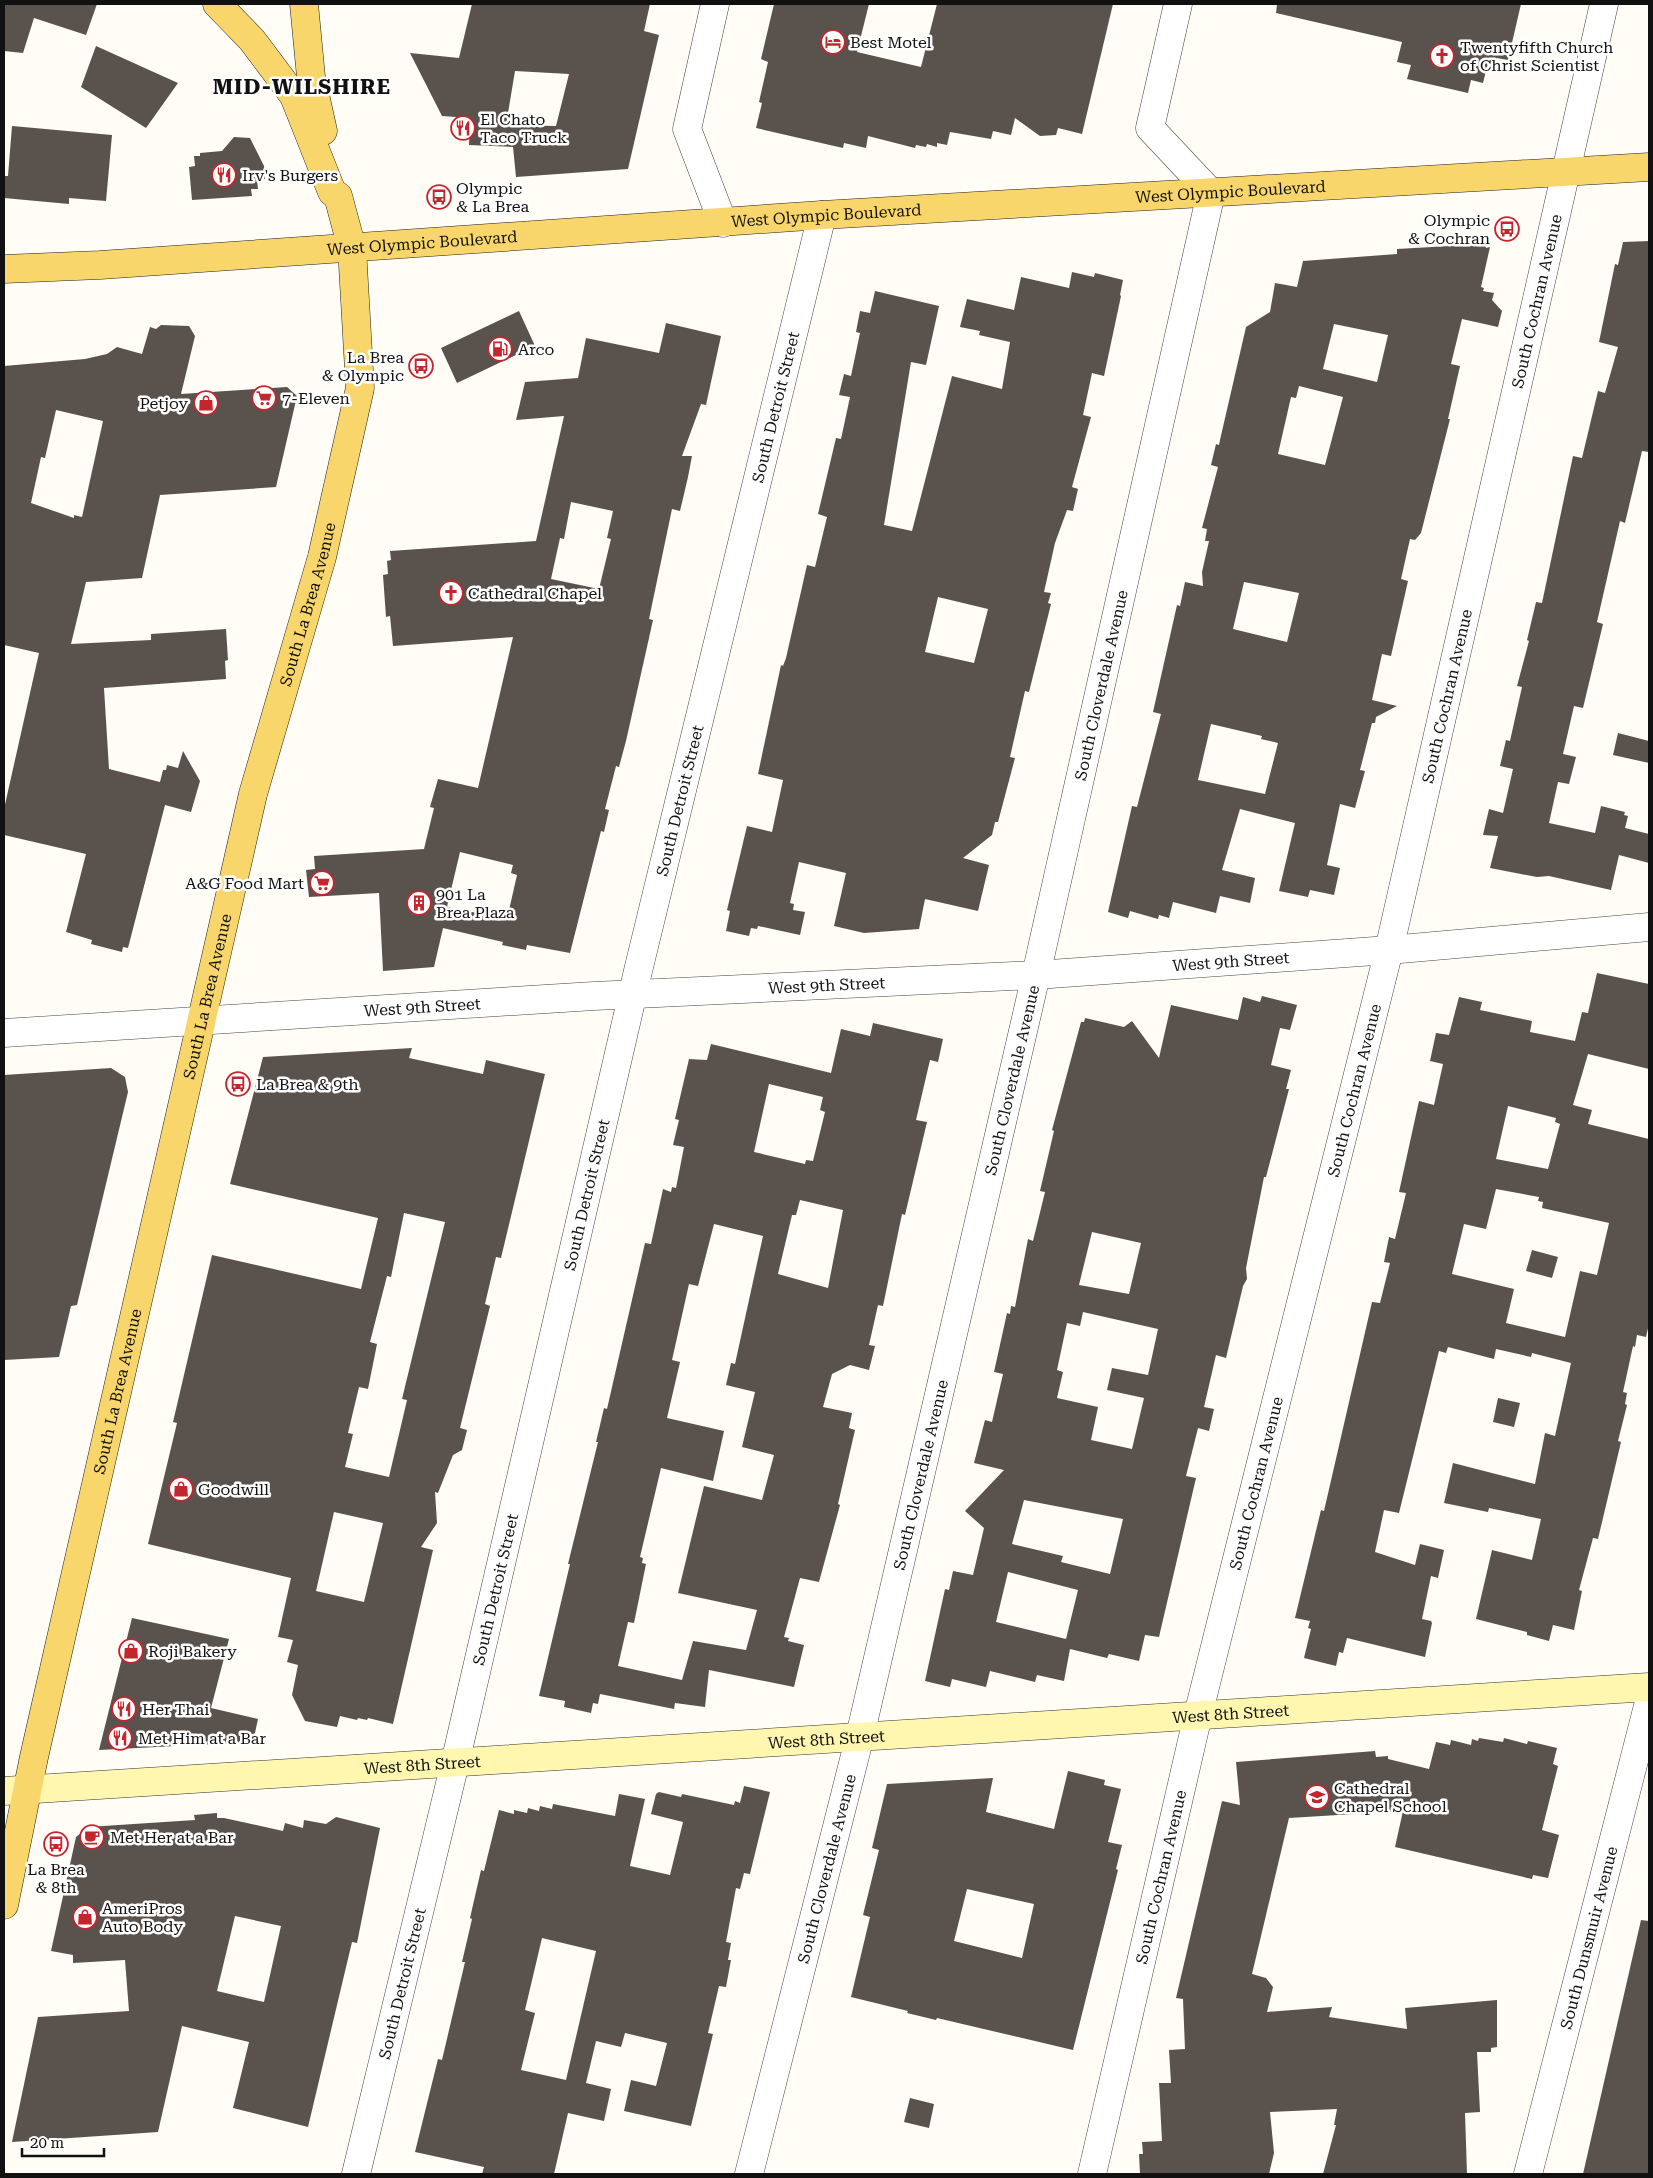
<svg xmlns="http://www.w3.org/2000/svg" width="1653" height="2178" viewBox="0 0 1653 2178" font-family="'Roboto Serif',serif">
<rect width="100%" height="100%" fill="#fffdf5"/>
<!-- building -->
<path fill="#5a524d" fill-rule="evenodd" d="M4,4H97L86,35L34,18L23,53L4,51Z
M472,4H650L644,31L659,35L628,169L516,177L513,147L469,145L470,118L442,116L410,53L459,58ZM515,71L569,74L556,126L506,125Z
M774,4H869L857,52L921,67L937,4H1113L1082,134L1058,128L1056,135L1040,136L1015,118L1011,135L993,131L991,139L950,132L947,145L937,143V147L927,144L926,147L916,145L915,148L868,136L866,148L844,143L843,148L756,128L762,103L759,102L768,62L761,59Z
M1277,4H1521L1508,60L1497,58L1495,65L1488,63L1483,83L1471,80L1468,93L1407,79L1411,65L1397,62L1402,42L1276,13Z
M96,46L178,83L146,128L81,87Z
M12,126L112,135L106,201L69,198V204L4,198V176H8Z
M234,137L250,138L264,166L265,179L257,180L258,189H251L252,196L192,200L189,167L195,166L194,156H200V153L222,151Z
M1649,241V452L1642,451L1625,523L1620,521L1597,622L1603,624L1583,708L1574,706L1563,754L1576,757L1569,784L1558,782L1549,823L1595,833L1601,806L1625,812L1624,815L1628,816L1625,828L1649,834V863L1619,855L1611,890L1549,876L1537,877L1490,868L1498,836L1483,835L1489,809L1503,813L1513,769L1500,766L1506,740L1510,741L1522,687L1517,686L1529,641L1527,640L1536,602L1542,603L1573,456L1582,458L1598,391L1605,393L1618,347L1599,342L1615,264L1618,265L1623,242Z
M1485,244L1486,248L1490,247L1481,287L1484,288L1483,291L1494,293L1492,300L1502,311L1498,327L1462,319L1451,364L1460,366L1448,419H1450L1421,533L1415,540L1410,539L1401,579L1408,581L1391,656L1382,654L1372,700L1397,706L1376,717L1375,723H1372L1360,770L1365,771L1355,808L1340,804L1327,865L1340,868L1334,895L1310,890L1308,897L1279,891L1295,823L1240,809L1222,870L1255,878L1250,903L1220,896L1216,913L1173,902L1169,918L1159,915L1158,919L1130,911L1128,918L1108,912L1132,806L1137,807L1161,714L1153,712L1177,605L1180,606L1185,582L1203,586L1202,572L1209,541H1205L1207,529L1202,528L1218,467L1211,465L1216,444L1219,445L1220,440L1246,327L1270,312L1275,283L1297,287L1303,261L1397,254V249ZM1334,324L1388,335L1377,382L1323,369ZM1299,386L1343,397L1325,465L1278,454L1291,397L1296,398ZM1244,582L1299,593L1287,642L1233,629ZM1211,724L1262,736L1261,739L1278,743L1265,794L1198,780Z
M1072,272L1094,277L1095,273L1123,280L1120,295L1121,296L1104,376L1092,373L1083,415L1091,417L1072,487L1078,489L1073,511L1067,510L1055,543L1044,592L1051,593L1048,603L1051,604L1029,692L1025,691L1010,757L1015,758L998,822H995L992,835L963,858L989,865L978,911L925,899L919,929L864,933L834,926L846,873L799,862L790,903L794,904L793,910L805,912L800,935L758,926L757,929L751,928L749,936L726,931L730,911L727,910L747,826L772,832L783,780L758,774L781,665L783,666L786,658L807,565L815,567L827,517L818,514L836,438L841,439L850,397L839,395L844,374L851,376L860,333L856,332L860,311L870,313L875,291L939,306L926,365L911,362L884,525L912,531L952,376L1002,389L1010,342L979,335L980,331L960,327L967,299L1014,310L1021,277L1069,288ZM938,597L988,609L974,663L925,652Z
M519,311L535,346L457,383L441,348Z
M666,323L721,336L706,405L701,404L682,456H692L688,477L680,511L672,509L649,619L653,620L626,741L619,767L616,766L605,809L609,810L604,832L601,831L570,953L527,945L526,950L502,945L503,942L443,928L434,967L383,971L379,893L309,897L306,870L315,869L314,856L424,849L434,808L430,807L438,779L478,788L513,637L393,646L390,616L386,617L383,575L388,574L387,561L391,560L390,551L536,541L564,416L516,420L525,382L578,378L586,338L659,353ZM571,502L613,511L607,538L611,539L599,589L551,579L560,538L564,539ZM460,852L513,865L511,873L517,875L507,919L447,907Z
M161,325L189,326L195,336L181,394L287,387L297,396L276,487L160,495L142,578L86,582L71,644L151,640V634L226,629L228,660L225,661L226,679L104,688L109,769L160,782L163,770H166L167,765L178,768L183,751L200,781L191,812L165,805L128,948L123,947L122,952L91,944L92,940L66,932L86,854L4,835V809L39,653L4,645V366L85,359L107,354L117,347L142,354L150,327L156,329ZM56,410L103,421L82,517L74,515V518L31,503L41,457L45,458Z
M1618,733L1649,741V763L1613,755Z
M1597,973L1649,984V1069L1588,1054L1573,1105L1592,1110L1588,1124L1649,1139V1324L1646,1337L1637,1335L1635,1347L1633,1346L1623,1392L1627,1393L1625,1404L1627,1405L1618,1441L1621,1442L1598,1539L1593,1538L1579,1590L1582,1591L1574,1630L1553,1625L1549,1641L1527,1635V1632L1476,1619L1492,1550L1532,1560L1541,1519L1489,1508L1488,1512L1444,1503L1453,1463L1535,1484L1545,1433L1555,1436L1571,1363L1532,1353L1531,1357L1496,1349L1494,1359L1448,1347L1446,1353L1439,1351L1399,1513L1384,1510L1375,1552L1415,1565L1420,1544L1444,1550L1438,1578L1431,1576L1422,1619L1431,1621L1432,1623L1425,1657L1347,1638L1343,1653L1339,1652L1336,1666L1304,1658L1311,1629L1308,1628L1310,1621L1295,1618L1321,1510L1324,1511L1372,1302L1380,1303L1390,1263L1384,1262L1389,1237L1395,1239L1406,1193L1399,1192L1419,1101L1434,1105L1443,1064L1430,1061L1436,1033L1449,1035L1459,997L1482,1002L1480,1010L1532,1021L1530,1032L1575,1041L1582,1012L1588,1013ZM1508,1106L1556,1118L1555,1122L1560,1124L1548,1169L1496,1159ZM1496,1189L1539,1197L1538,1201L1543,1202L1542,1208L1609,1223L1597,1275L1580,1271L1565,1337L1506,1323L1514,1289L1452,1274L1464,1224L1486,1229Z
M1262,996L1297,1005L1290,1030L1280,1028L1271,1065L1291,1070L1286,1089H1289L1266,1177H1264L1246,1268L1247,1279L1243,1286L1226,1358L1216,1355L1204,1407L1214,1409L1209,1431L1198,1428L1186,1476L1196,1478L1159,1637L1145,1635L1139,1661L1109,1654L1107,1658L1070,1649L1064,1681L1037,1675L1035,1682L990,1671L986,1687L952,1679L950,1687L925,1681L945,1589L949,1590L953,1571L973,1575L984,1528L965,1511L1004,1470L974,1463L985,1420L992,1422L1003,1374L994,1372L1007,1313L1010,1314L1011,1306L1015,1307L1028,1239L1033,1241L1045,1192L1040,1191L1054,1131L1052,1130L1081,1022H1084L1085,1018L1124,1027L1132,1021L1159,1058L1171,1005L1238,1020L1243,997L1260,1002ZM1092,1232L1141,1243L1129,1294L1079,1285ZM1083,1312L1158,1329L1148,1375L1112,1368L1107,1390L1144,1398L1132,1449L1091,1440L1098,1407L1057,1398L1063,1372L1057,1370L1067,1323L1080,1326ZM1024,1500L1123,1519L1110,1574L1061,1562L1063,1556L1012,1544ZM1008,1572L1078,1590L1066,1639L996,1622Z
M873,1023L943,1039L938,1062L930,1060L916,1120L927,1122L905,1215L902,1214L883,1306L878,1305L869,1345L875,1346L869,1370L850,1365L832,1374L823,1407L852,1413L849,1428L855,1430L838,1504L840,1505L819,1582L800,1578L784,1637L789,1638L788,1641L804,1645L794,1687L709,1670L705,1707L675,1703L674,1709L600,1694L598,1704L593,1703L591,1713L564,1707L565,1701L539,1696L570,1564H568L598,1442H596L604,1408L607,1409L645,1243L651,1244L663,1189L671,1192L672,1187L676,1188L684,1147L673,1145L679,1120L675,1119L689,1059L707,1060L711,1044L831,1073L841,1029L870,1036ZM769,1084L823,1097L820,1110L825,1112L813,1161L806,1160L805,1164L754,1152ZM800,1200L843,1210L828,1288L778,1274L792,1215H796ZM714,1224L763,1236L735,1364L731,1363L726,1385L755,1392L742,1447L774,1455L762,1500L704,1486L678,1593L757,1610L746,1650L693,1641L682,1680L618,1666L628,1622L634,1623L646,1564L642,1563L643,1558L640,1557L661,1468L713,1481L724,1431L667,1418L680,1362L672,1360L689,1284L698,1286Z
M412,1048L409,1058L483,1074L486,1060L545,1074L501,1258L496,1257L485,1304L490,1306L460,1428L467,1430L462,1450L453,1455L438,1493L435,1492L437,1523L421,1547L433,1550L393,1724L368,1718L367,1720L358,1718L357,1720L340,1716L337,1727L305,1721L292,1695L298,1665L287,1662L293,1640L278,1637L291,1578L148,1544L177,1423L173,1422L212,1255L361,1289L378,1218L230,1184L263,1057ZM404,1213L445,1222L402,1399L407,1400L389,1477L345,1467L353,1434L348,1433L359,1387L368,1389L377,1344L370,1342L387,1276L391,1277ZM334,1512L383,1523L364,1602L316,1591Z
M111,1068L125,1077L128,1092L77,1305L71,1306L59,1357L4,1360V1075Z
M1532,1250L1558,1257L1552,1278L1526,1271Z
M1498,1398L1520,1403L1514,1427L1493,1422Z
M132,1618L229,1639L211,1708L258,1719L253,1742L99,1750Z
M1479,1738L1503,1742L1504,1738L1527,1744L1528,1741L1557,1748L1553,1764L1558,1766L1542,1830L1559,1835L1548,1878L1533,1875L1532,1879L1395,1847L1403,1811L1289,1818L1252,1974L1266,1978L1273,1987L1267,2012L1332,2007L1329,2017L1407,2029L1405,2008L1497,2000V2047L1491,2048V2052H1477L1480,2112L1465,2113L1467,2174H1323L1336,2125H1334L1337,2109L1270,2112L1274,2153L1269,2174H1140L1139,2154H1143L1142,2142L1162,2141L1159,2083H1171L1169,2050L1185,2049L1183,1999L1176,1998L1222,1801L1240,1805L1236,1762L1375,1751L1376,1757L1388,1756V1759L1429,1769L1436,1742L1450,1745L1451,1740L1471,1745L1472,1739L1478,1741Z
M1068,1771L1105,1780L1104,1785L1121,1789L1108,1842L1122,1845L1116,1869L1118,1870L1073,2050L937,2018L936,2020L907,2013L908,2011L851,1997L870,1917L863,1915L879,1850L872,1848L887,1784L993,1778L986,1812L1054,1829ZM967,1889L1034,1904L1022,1958L954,1941Z
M744,1786L770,1792L750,1874L744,1873L740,1889L736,1888L726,1942L731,1943L728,1960H731L726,1987L719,1986L708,2033L713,2034L691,2126L624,2111L631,2080L656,2086L667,2043L625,2033L621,2047L596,2041L586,2083L611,2089L604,2121L568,2113L554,2174H482L484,2167L415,2152L438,2059L442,2060L465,1962H462L472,1919L470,1918L481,1870L484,1871L499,1810L514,1814V1810L527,1813L528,1808L539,1811L540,1806L552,1809L553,1804L615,1816L619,1794L645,1799L630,1866L670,1875L683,1822L651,1814L656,1794L659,1792L681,1797L682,1794L734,1805L735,1801L740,1803ZM542,1938L596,1951L566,2080L521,2070L535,2013L525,2010Z
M217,1813V1818H224L283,1831L285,1823L303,1828L304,1820L326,1824L336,1817L380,1828L357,1943L352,1942L308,2127L233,2108L249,2042L182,2026L158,2132L12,2142L38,2017L129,2011L125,1960L73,1963V1955L51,1951L76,1837L88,1827L195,1820L194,1815ZM235,1916L281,1926L264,2002L217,1991Z
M1641,1920L1649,1921V2174H1583Z
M910,2098L934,2104L929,2128L904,2122Z"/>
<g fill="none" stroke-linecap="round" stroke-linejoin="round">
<!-- street casing -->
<g stroke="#444" stroke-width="29">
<g id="street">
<path d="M715,4L687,129L723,223"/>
<path id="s1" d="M4,1033L594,996L1036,975L1389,950L1649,927"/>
<path id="s2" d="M356,2174L455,1763L638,971L822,215"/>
<path id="s3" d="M749,2174L860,1736L1036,975L1211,193L1150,128L1178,4"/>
<path id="s4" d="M1092,2174L1198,1715L1389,950L1604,4"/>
<path id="s5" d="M1528,2174L1649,1702"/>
</g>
</g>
<!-- secondary casing -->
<g stroke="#333" stroke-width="29">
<g id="secondary">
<path id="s6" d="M4,1791L1649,1687"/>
</g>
</g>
<!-- primary casing -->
<g stroke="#222" stroke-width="29">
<g id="primary">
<path d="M304,4L311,77L323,131"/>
<path id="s7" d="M4,269L100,265L822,215L1649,167"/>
<path id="s8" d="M4,1905L34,1757L253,794L322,557L360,388L352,248L338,196L332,192L294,96L252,40L217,4"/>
</g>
</g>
<!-- street -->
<use href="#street" stroke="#fff" stroke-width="28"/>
<!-- secondary -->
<use href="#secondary" stroke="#fff6b0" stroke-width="28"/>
<!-- primary -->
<use href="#primary" stroke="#f9d66b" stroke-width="28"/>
</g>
<!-- icons -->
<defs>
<g id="hotel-ring" transform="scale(1.25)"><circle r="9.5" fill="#fff" stroke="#c4262e" stroke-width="1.5"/><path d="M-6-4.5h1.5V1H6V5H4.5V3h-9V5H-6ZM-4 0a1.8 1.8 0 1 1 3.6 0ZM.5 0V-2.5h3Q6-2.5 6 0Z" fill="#c4262e"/></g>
<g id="church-ring" transform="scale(1.25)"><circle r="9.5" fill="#fff" stroke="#c4262e" stroke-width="1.5"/><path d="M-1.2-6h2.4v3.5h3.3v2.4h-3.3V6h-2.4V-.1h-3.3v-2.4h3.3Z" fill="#c4262e"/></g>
<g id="restaurant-ring" transform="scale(1.25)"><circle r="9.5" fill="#fff" stroke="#c4262e" stroke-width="1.5"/><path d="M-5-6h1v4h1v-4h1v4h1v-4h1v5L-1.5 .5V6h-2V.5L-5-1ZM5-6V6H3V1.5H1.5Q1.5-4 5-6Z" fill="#c4262e"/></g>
<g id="bus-ring" transform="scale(1.25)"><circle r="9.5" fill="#fff" stroke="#c4262e" stroke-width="1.5"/><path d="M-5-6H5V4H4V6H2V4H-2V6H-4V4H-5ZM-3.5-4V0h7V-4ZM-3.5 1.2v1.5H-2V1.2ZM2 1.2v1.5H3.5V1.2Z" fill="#c4262e"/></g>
<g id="fuel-ring" transform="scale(1.25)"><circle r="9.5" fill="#fff" stroke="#c4262e" stroke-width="1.5"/><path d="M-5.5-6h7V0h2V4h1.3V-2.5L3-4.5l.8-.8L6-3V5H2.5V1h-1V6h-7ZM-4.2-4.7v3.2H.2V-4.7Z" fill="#c4262e"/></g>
<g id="supermarket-ring" transform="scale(1.25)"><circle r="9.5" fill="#fff" stroke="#c4262e" stroke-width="1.5"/><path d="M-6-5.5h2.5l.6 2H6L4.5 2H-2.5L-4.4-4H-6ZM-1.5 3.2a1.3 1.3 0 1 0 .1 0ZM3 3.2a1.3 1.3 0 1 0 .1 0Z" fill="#c4262e"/></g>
<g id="shop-ring" transform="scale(1.25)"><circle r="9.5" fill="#fff" stroke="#c4262e" stroke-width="1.5"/><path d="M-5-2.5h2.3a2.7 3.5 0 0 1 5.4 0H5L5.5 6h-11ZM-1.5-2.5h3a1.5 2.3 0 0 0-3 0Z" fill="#c4262e"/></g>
<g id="building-ring" transform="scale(1.25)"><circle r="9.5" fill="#fff" stroke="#c4262e" stroke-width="1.5"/><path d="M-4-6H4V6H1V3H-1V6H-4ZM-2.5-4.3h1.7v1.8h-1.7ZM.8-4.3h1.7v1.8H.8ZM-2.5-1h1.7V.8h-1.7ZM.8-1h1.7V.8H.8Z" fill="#c4262e"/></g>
<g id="school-ring" transform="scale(1.25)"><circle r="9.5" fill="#fff" stroke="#c4262e" stroke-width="1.5"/><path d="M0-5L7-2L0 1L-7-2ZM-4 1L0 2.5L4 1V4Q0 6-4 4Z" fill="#c4262e"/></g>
<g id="cafe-ring" transform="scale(1.25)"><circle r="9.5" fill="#fff" stroke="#c4262e" stroke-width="1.5"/><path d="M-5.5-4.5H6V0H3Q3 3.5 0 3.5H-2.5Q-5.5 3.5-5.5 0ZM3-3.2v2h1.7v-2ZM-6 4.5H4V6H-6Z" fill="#c4262e"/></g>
</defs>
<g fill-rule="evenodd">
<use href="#hotel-ring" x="833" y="42"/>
<use href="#church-ring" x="1442" y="56"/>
<use href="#restaurant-ring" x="463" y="128"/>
<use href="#restaurant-ring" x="224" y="175"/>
<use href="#bus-ring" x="439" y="197"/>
<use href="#bus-ring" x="1507" y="229"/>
<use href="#fuel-ring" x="500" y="349"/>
<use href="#bus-ring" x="421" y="366"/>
<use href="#supermarket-ring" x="264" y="398"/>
<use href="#shop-ring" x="206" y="403"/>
<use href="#church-ring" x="451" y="593"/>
<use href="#supermarket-ring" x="322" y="883"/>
<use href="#building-ring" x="419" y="903"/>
<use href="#bus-ring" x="238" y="1084"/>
<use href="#shop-ring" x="181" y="1489"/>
<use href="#shop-ring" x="131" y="1651"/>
<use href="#restaurant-ring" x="124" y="1709"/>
<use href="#restaurant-ring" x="120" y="1738"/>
<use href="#school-ring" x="1317" y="1797"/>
<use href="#cafe-ring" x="92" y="1837"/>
<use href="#bus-ring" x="56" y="1844"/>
<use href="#shop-ring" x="85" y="1917"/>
</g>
<g text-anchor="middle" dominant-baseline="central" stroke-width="5" stroke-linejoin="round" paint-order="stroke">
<!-- poi labels -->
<g font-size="16" fill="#111" stroke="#fff" text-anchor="start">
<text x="850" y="42">Best Motel</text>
<text x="1460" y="47">Twentyfifth Church<tspan x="1460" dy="18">of Christ Scientist</tspan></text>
<text x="480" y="119">El Chato<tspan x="480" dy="18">Taco Truck</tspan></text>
<text x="242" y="175">Irv's Burgers</text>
<text x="456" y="188">Olympic<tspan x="456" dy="18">&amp; La Brea</tspan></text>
<text x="1490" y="220" text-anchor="end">Olympic<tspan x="1490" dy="18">&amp; Cochran</tspan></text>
<text x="518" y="349">Arco</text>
<text x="404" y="357" text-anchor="end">La Brea<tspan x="404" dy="18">&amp; Olympic</tspan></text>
<text x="282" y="398">7-Eleven</text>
<text x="188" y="403" text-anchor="end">Petjoy</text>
<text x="468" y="593">Cathedral Chapel</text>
<text x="304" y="883" text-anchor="end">A&amp;G Food Mart</text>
<text x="436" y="894">901 La<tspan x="436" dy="18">Brea Plaza</tspan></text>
<text x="256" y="1084">La Brea &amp; 9th</text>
<text x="198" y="1489">Goodwill</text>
<text x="148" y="1651">Roji Bakery</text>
<text x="142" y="1709">Her Thai</text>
<text x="138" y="1738">Met Him at a Bar</text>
<text x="1334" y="1788">Cathedral<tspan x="1334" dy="18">Chapel School</tspan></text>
<text x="110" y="1837">Met Her at a Bar</text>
<text x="56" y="1869" text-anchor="middle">La Brea<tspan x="56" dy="18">&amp; 8th</tspan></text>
<text x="102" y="1908">AmeriPros<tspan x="102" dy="18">Auto Body</tspan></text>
</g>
<!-- street labels -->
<g font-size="16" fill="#111" stroke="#fff">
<text stroke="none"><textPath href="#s7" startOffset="1229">West Olympic Boulevard</textPath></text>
<text stroke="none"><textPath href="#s7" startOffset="824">West Olympic Boulevard</textPath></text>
<text stroke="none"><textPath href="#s7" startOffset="419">West Olympic Boulevard</textPath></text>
<text stroke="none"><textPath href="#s4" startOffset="1925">South Cochran Avenue</textPath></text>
<text stroke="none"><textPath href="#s2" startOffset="1816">South Detroit Street</textPath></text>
<text stroke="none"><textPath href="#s8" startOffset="1336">South La Brea Avenue</textPath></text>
<text stroke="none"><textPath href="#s3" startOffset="1530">South Cloverdale Avenue</textPath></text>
<text stroke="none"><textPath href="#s4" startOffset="1520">South Cochran Avenue</textPath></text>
<text stroke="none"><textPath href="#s2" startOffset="1411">South Detroit Street</textPath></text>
<text stroke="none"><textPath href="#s1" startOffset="1229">West 9th Street</textPath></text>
<text stroke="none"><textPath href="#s1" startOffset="824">West 9th Street</textPath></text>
<text stroke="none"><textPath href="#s8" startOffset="931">South La Brea Avenue</textPath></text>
<text stroke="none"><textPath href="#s1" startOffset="419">West 9th Street</textPath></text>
<text stroke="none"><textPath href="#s3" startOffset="1125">South Cloverdale Avenue</textPath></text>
<text stroke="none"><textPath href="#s4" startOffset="1115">South Cochran Avenue</textPath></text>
<text stroke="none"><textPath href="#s2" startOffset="1006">South Detroit Street</textPath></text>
<text stroke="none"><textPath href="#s8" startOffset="526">South La Brea Avenue</textPath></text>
<text stroke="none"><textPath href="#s3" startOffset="720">South Cloverdale Avenue</textPath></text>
<text stroke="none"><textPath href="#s4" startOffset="710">South Cochran Avenue</textPath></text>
<text stroke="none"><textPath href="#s2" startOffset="601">South Detroit Street</textPath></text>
<text stroke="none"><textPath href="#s6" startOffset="1229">West 8th Street</textPath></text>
<text stroke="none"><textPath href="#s6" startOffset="824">West 8th Street</textPath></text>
<text stroke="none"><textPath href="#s6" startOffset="419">West 8th Street</textPath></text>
<text stroke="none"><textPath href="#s3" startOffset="315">South Cloverdale Avenue</textPath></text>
<text stroke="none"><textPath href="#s4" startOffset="305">South Cochran Avenue</textPath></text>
<text stroke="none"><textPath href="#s5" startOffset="244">South Dunsmuir Avenue</textPath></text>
<text stroke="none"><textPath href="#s2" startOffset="196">South Detroit Street</textPath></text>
</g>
<!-- district labels -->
<g font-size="21" font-weight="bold" letter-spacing="1" fill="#111" stroke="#fff">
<text x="302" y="87">MID-WILSHIRE</text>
</g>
</g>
<!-- border -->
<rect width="1653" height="2178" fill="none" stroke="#111111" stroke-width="10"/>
<!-- scale -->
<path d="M22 2148v8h82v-8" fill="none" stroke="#111111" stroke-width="2.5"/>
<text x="30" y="2148" font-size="15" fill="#111111" stroke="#ffffff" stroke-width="4" paint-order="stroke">20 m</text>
</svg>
